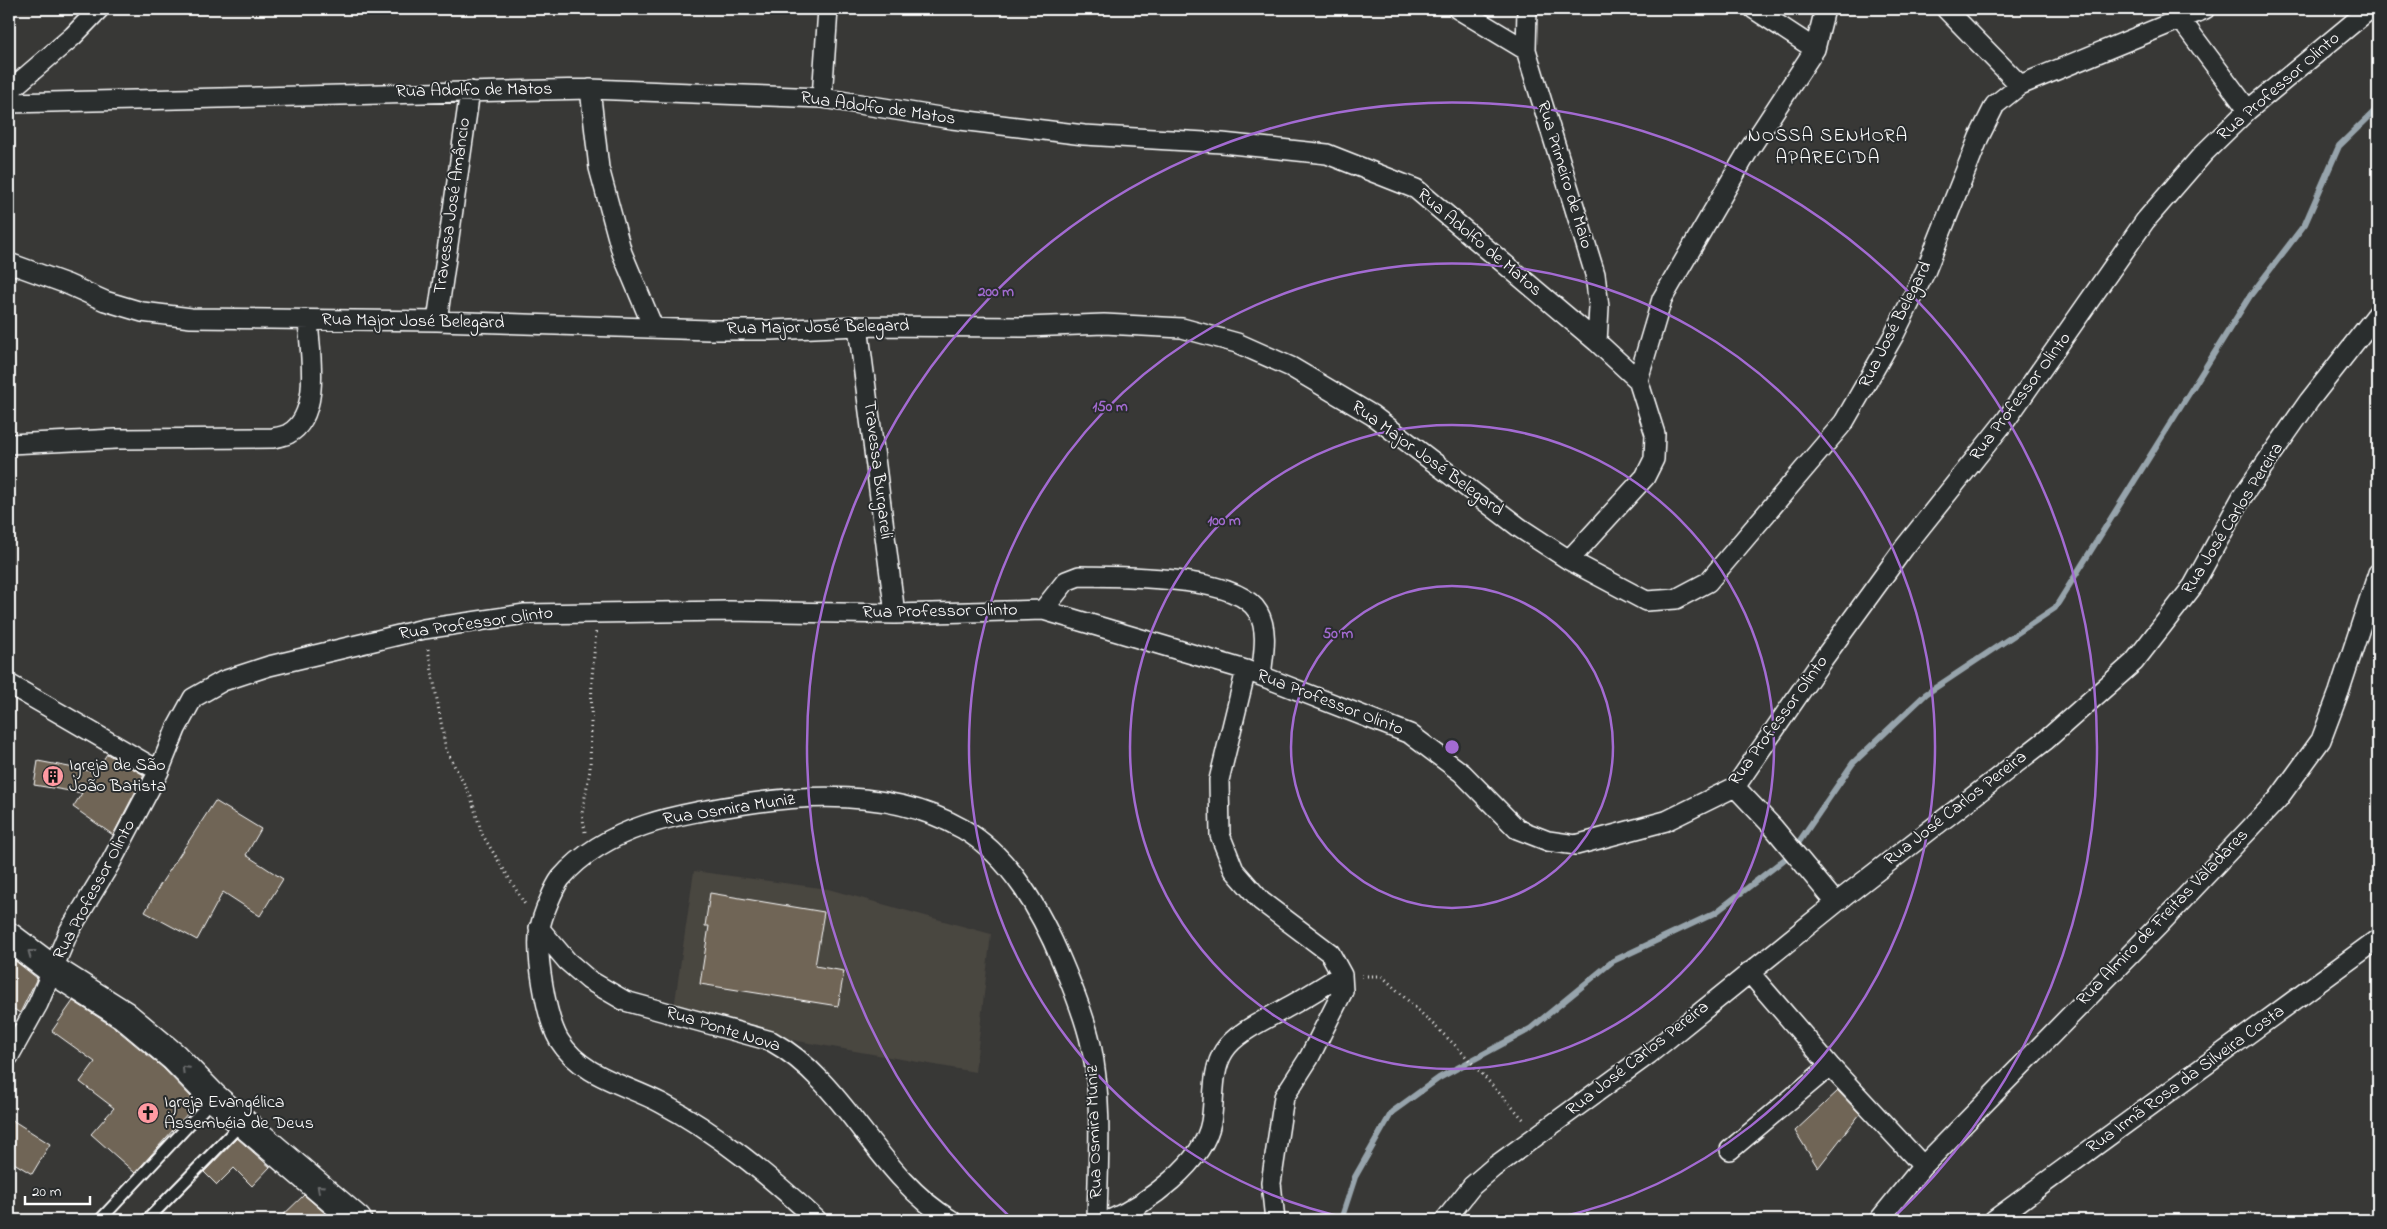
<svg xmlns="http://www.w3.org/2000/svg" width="2387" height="1229" viewBox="0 0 2387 1229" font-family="'Indie Flower',sans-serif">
<rect width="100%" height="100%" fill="#383836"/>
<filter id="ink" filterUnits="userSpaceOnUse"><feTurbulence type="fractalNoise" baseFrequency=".02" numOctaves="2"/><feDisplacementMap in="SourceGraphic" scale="10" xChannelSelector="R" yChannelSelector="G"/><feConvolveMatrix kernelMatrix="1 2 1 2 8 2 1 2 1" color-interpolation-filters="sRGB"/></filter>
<g filter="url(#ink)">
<!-- built -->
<path fill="#494640" d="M694,871L828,889L991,934L975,1072L769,1036L673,1015Z"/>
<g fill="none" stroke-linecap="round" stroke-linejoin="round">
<!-- stream -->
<path stroke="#97a4ac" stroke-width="6" d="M1341,1220L1355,1177L1392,1112L1439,1078L1530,1029L1613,961L1715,913L1790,855L1853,763L1926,694L2055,608L2250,296L2305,224L2339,146L2378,108"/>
</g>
<!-- building -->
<path fill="#706556" stroke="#fff" d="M107,754L144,775L113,835L73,807L82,793L34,785L38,761L95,772Z
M215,801L261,829L246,855L283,879L260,916L223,892L197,940L145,912L160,885Z
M710,893L824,912L815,966L844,971L838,1006L700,984L709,926H705Z
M9,956L37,978L20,1013L9,1006Z
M73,1001L115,1028L163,1068L197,1103L135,1173L91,1134L114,1108L80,1082L95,1062L52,1031Z
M1838,1091L1860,1114L1818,1168L1795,1131Z
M9,1118L50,1144L32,1174L9,1160Z
M237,1138L270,1167L252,1186L234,1168L217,1185L204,1172Z
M304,1195L333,1220H278Z"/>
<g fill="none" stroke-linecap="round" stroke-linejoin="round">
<!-- lane casing -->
<g stroke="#fff" stroke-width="14">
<path id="lane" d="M100,1220L213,1099
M147,1220L242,1123"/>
</g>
<!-- street casing -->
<g stroke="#fff" stroke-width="22">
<path id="street" d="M1458,9L1526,50
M1527,9L1526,50L1595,274L1599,307L1597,342
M1754,9L1815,49
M1946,9L2020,85
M2181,20L2248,110
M590,89L599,168L622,253L653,327
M9,91L73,36L99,9
M822,98L828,9
M9,103L590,89L822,98L952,119L1084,135L1222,143L1327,154L1416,189L1597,342L1638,380L1655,434L1654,459L1645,477L1569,560
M9,263L67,284L105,301L142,312L191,318L437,321L709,330H771L858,326L1026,327L1104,324L1182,328L1237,343L1291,367L1372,415L1520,528L1569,560L1646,601L1676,599L1708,582L1844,422L1894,335L1926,270L1979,137L1995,105L2020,85L2205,9
M437,321L470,91
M858,326L895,614
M1638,380L1662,299L1747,153L1815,49L1825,9
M9,444L116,439L273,438C278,437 284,436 288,434C322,416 310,352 308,321
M1043,610L1066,581L1079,576C1119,577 1237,574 1258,612C1269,631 1263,656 1261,676
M1246,670L1219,780L1220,835L1234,870L1261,901L1330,953L1342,975L1343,991L1309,1058L1284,1097L1271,1183L1275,1220
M9,684L159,771
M1735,787L1773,827L1836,903
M539,928L567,961L589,980L625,1001L771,1041C847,1083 877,1176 951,1220
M1749,972L1830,1066L1923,1166
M9,1056L38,1004L68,933L111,862L159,771L176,729L193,698L223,681L269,666L424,629L525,614L729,611L895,614L1043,610L1246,670L1410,734L1462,773L1517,829L1548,841L1576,845L1666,821L1735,787L1821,662L1904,548L2006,420L2145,221L2203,154L2248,110L2370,9
M1730,1150L1830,1066
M817,1220C769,1176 718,1133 661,1103C625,1084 582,1077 559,1040C546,1018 535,952 540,928C542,916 554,887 561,878C607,825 679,814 745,804C815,793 899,792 963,829C1011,857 1041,912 1062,962C1073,988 1085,1017 1091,1045C1103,1102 1098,1163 1097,1220
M1110,1220C1146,1204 1204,1163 1211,1122C1215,1100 1211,1071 1224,1051C1236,1032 1267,1019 1286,1008C1305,998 1323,986 1342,975
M1445,1220L1472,1186L1494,1167L1649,1054L1836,903L2046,740L2134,662L2193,586L2242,497L2309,401L2378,313
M1879,1220L1923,1166L2158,926L2278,799L2321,740L2339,692L2378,573
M1994,1220L2378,939"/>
</g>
<!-- secondary casing -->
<g stroke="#fff" stroke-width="31">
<path id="secondary" d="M9,937L53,970L124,1015L174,1057L214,1098L357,1220"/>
</g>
<!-- path -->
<path stroke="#fff" stroke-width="3" stroke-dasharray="1 4" stroke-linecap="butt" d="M428,649L446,750L471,797L482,834L526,906
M585,832L582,813L590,770L592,677L596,632
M1362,976H1382L1458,1048L1525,1121"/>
<!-- lane -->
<use href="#lane" stroke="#2a2d2e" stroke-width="10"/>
<!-- street -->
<use href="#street" stroke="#2a2d2e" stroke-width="19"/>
<!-- secondary -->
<use href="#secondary" stroke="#2a2d2e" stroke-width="28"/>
</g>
<!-- one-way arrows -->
<defs><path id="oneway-chevron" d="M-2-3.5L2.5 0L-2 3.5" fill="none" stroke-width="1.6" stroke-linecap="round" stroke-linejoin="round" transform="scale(1.25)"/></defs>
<g stroke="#6a6c6d">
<use href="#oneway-chevron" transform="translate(31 953) rotate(-143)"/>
<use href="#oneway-chevron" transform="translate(185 1069) rotate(-135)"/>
<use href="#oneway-chevron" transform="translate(320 1188) rotate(-138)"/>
</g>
</g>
<!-- distance rings -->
<g fill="none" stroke="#a36bd2" stroke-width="2.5">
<circle cx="1452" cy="747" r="161"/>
<circle cx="1452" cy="747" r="322"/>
<path d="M1352 1219A483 483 0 1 1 1552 1219"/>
<path d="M1012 1219A645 645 0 1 1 1892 1219"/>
</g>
<!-- icons -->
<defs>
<g id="building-disc" transform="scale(1.125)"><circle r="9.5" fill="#ff9aa2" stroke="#2a2d2e"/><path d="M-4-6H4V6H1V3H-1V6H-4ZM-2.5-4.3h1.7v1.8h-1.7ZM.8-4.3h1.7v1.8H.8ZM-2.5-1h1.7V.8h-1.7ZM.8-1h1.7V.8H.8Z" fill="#111"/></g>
<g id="church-disc" transform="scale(1.125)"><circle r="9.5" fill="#ff9aa2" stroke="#2a2d2e"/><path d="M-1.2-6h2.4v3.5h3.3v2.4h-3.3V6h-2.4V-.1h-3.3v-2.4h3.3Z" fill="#111"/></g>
</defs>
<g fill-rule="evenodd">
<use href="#building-disc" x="53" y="776"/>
<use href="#church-disc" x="148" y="1113"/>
</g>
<g text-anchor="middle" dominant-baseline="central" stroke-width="4" stroke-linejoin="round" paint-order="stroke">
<!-- street labels -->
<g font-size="18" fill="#fff" stroke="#2a2d2e">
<text transform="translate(2279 87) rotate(-41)">Rua Professor Olinto</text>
<text transform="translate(474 91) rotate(-1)">Rua Adolfo de Matos</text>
<text transform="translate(878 109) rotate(8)">Rua Adolfo de Matos</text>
<text transform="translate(1564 175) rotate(73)">Rua Primeiro de Maio</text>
<text transform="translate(453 206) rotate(-82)">Travessa José Amâncio</text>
<text transform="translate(1479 243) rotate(40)">Rua Adolfo de Matos</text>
<text transform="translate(413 322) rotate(1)">Rua Major José Belegard</text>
<text transform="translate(1896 325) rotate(-63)">Rua José Belegard</text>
<text transform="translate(818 328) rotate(-1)">Rua Major José Belegard</text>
<text transform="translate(2021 397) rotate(-53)">Rua Professor Olinto</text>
<text transform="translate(1427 459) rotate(36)">Rua Major José Belegard</text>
<text transform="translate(877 470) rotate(83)">Travessa Burgareli</text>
<text transform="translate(2233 519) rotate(-58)">Rua José Carlos Pereira</text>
<text transform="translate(940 612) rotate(-1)">Rua Professor Olinto</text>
<text transform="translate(476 624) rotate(-8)">Rua Professor Olinto</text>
<text transform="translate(1330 703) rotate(21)">Rua Professor Olinto</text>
<text transform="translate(1779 721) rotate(-54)">Rua Professor Olinto</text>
<text transform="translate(1956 809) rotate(-38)">Rua José Carlos Pereira</text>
<text transform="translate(729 810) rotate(-9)">Rua Osmira Muniz</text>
<text transform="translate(95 890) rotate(-62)">Rua Professor Olinto</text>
<text transform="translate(2163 918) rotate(-46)">Rua Almiro de Freitas Valadares</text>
<text transform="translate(723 1030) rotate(17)">Rua Ponte Nova</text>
<text transform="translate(1638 1059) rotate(-38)">Rua José Carlos Pereira</text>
<text transform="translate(2186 1080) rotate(-36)">Rua Irmã Rosa da Silveira Costa</text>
<text transform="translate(1095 1132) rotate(-92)">Rua Osmira Muniz</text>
</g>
<!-- poi labels -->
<g font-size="18" fill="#fff" stroke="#2a2d2e" text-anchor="start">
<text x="69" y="766">Igreja de São<tspan x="69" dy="21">João Batista</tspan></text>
<text x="164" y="1103">Igreja Evangélica<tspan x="164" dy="21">Assembéia de Deus</tspan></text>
</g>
<!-- neighbourhood labels -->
<g font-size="19" letter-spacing="1" fill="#fff" stroke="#2a2d2e">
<text x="1828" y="136">NOSSA SENHORA<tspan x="1828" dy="22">APARECIDA</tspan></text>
</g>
</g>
<circle cx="1452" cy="747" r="8" fill="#a36bd2" stroke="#2a2d2e" stroke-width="2.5"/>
<g font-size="15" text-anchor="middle" font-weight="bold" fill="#a36bd2" stroke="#2a2d2e" stroke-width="4" stroke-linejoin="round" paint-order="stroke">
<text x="996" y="296">200 m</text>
<text x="1110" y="411">150 m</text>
<text x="1224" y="525">100 m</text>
<text x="1338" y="638">50 m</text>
</g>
<!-- margin -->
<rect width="2387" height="1229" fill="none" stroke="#2a2d2e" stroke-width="30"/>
<rect x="15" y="15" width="2357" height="1199" fill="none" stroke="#fff" stroke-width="2" filter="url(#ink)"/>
<!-- scale -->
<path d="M25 1196v8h65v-8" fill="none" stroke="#ffffff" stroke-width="2.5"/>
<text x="32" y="1196" font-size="15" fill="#ffffff" stroke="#2a2d2e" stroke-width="4" paint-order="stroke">20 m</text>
</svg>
